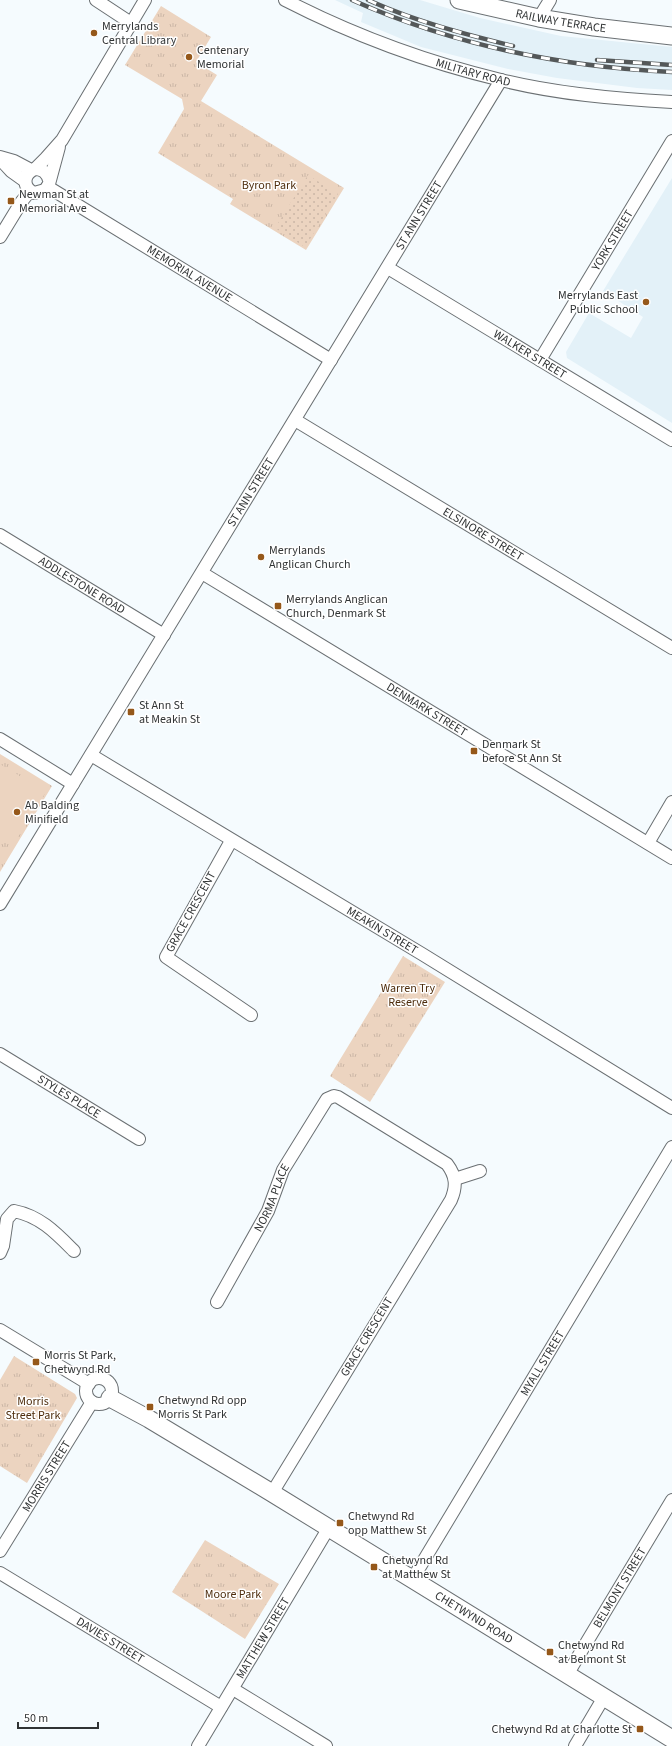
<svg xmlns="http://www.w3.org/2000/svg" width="672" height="1746" viewBox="0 0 672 1746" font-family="'Source Sans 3',sans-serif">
<defs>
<pattern id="grass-tufts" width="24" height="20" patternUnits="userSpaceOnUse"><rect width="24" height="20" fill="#ecd4c0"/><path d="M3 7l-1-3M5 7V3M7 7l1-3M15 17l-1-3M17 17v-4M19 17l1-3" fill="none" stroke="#cbb6a6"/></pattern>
<pattern id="garden-dots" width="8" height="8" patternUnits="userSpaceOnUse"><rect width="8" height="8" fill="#ecd4c0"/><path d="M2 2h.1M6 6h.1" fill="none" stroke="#cbb6a6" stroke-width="1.8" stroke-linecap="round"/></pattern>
</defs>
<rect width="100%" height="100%" fill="#f5fbfe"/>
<!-- built -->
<path fill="#e3f1f8" d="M335,0H420L480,18L561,36L672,47V90L637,88L557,78L508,69L421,47L361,22L363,13Z
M672,178V423L567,358L566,352L589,313L631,338L643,317L603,291Z"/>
<!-- grass -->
<path fill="url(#grass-tufts)" d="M161,6L211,37L196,62L217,75L201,101L344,188L306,250L230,204L233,199L158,153L184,109L182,99L125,65Z
M0,754L52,786L0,872Z
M403,956L445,982L370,1102L330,1076Z
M14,1356L75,1394L77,1398L27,1483L0,1466V1380Z
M205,1540L279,1584L245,1639L172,1592Z"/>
<!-- garden -->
<path fill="url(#garden-dots)" d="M308,175L338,194L305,247L275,228Z"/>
<!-- pitch -->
<path fill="#ecd4c0" d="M0,764L46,792L15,842L0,832Z"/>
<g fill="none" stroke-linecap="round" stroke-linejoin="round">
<!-- street casing -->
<g stroke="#6b7073" stroke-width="14">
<g id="street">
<path d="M96,0L131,23"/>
<path id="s1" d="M285,0C353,35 426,62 501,80C557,94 615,99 672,102"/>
<path d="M539,18L550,0"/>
<path d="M0,157L14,161L31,170"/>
<path d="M0,159L11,171L25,181"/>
<path d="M35,169L46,158L62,140L145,0"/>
<path d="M49,180C47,172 42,169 35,169C23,174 22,187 34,193L45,190L49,184L59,147"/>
<path id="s2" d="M48,187L331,360"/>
<path d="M0,237L22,201L30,191"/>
<path id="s3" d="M388,268L672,440"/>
<path id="s4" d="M540,360L672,141"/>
<path id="s5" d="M295,420L672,648"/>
<path id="s6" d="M0,535L164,635"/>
<path id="s7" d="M202,573L672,858"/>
<path d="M0,739L73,784"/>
<path id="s8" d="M91,755L422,954L672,1108"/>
<path d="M231,841L166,957L251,1015"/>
<path d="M648,843L672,802"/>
<path id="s9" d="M0,904L501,80"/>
<path id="s10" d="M0,1054L139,1139"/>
<path d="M455,1179L480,1171"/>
<path d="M0,1253L3,1246L7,1219L14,1211C40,1216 56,1233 74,1251"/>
<path id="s11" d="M217,1302L268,1211L283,1170L327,1099L334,1096L338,1097L447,1164C456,1176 457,1186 451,1200L272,1493"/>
<path d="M0,1330L89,1384"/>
<circle cx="99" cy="1391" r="13"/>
<path id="s12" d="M0,1551L92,1402"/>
<path id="s13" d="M0,1573L221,1707"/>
<path id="s14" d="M412,1580L672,1147"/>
<path id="s15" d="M567,1675L672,1500"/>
<path d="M233,1689L326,1746"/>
<path id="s16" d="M198,1746L328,1529"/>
<path d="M575,1746L604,1697"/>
</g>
</g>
<!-- secondary casing -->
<g stroke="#6b7073" stroke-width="19">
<g id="secondary">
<path id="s17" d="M459,0L539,18L594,27L672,36"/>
<path id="s18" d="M110,1398L149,1419L272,1493L672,1739"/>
</g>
</g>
<!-- street -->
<use href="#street" stroke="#fff" stroke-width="12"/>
<!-- secondary -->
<use href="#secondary" stroke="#fff" stroke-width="17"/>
<!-- rail casing -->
<g stroke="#545859" stroke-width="4.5">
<path id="rail" d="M352,0C453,45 562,67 672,72
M368,0C414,21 464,34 513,46
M597,60L672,65"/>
</g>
<!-- rail -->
<use href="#rail" stroke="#fff" stroke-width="3" stroke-dasharray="9" stroke-linecap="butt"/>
</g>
<!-- markers -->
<g fill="#95581a" stroke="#fff" stroke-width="1.5">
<circle cx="94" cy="33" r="4"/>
<circle cx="189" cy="57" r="4"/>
<rect x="7" y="197" width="8" height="8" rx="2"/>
<circle cx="646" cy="302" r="4"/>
<circle cx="261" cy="557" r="4"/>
<rect x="274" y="602" width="8" height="8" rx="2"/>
<rect x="127" y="708" width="8" height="8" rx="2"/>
<rect x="470" y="747" width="8" height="8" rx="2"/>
<circle cx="17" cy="812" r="4"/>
<rect x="32" y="1358" width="8" height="8" rx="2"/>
<rect x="146" y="1403" width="8" height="8" rx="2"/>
<rect x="336" y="1519" width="8" height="8" rx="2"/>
<rect x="370" y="1563" width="8" height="8" rx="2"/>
<rect x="546" y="1648" width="8" height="8" rx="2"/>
<rect x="636" y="1725" width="8" height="8" rx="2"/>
</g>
<g text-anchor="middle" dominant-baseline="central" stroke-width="3" stroke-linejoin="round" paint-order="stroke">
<!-- street labels -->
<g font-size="12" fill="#303334" stroke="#fff">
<text stroke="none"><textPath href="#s17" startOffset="104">RAILWAY TERRACE</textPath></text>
<text stroke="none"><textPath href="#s1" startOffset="202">MILITARY ROAD</textPath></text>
<text stroke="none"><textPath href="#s9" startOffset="806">ST ANN STREET</textPath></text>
<text stroke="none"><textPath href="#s4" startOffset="140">YORK STREET</textPath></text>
<text stroke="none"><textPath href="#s2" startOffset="166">MEMORIAL AVENUE</textPath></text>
<text stroke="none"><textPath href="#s3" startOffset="166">WALKER STREET</textPath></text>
<text stroke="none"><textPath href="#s9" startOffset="482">ST ANN STREET</textPath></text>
<text stroke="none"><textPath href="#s5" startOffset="220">ELSINORE STREET</textPath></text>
<text stroke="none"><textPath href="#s6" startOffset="96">ADDLESTONE ROAD</textPath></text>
<text stroke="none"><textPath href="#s7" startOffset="263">DENMARK STREET</textPath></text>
<text transform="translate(191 912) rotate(-61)">GRACE CRESCENT</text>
<text stroke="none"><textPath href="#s8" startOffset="340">MEAKIN STREET</textPath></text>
<text stroke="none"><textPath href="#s10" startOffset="81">STYLES PLACE</textPath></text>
<text stroke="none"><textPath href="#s11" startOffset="118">NORMA PLACE</textPath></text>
<text transform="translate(367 1337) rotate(-59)">GRACE CRESCENT</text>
<text stroke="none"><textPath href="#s14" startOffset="253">MYALL STREET</textPath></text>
<text stroke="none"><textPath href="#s12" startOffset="88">MORRIS STREET</textPath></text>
<text stroke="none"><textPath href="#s15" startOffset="102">BELMONT STREET</textPath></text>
<text stroke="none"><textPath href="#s18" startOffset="425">CHETWYND ROAD</textPath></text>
<text stroke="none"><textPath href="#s16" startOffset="126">MATTHEW STREET</textPath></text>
<text stroke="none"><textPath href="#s13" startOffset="129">DAVIES STREET</textPath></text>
</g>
<!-- poi labels -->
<g font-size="12" fill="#303334" stroke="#fff" text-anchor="start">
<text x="102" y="26">Merrylands<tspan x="102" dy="14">Central Library</tspan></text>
<text x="197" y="50">Centenary<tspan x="197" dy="14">Memorial</tspan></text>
<text x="19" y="194">Newman St at<tspan x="19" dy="14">Memorial Ave</tspan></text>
<text x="638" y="295" text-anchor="end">Merrylands East<tspan x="638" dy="14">Public School</tspan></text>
<text x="269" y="550">Merrylands<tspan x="269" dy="14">Anglican Church</tspan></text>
<text x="286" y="599">Merrylands Anglican<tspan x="286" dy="14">Church, Denmark St</tspan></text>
<text x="139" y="705">St Ann St<tspan x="139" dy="14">at Meakin St</tspan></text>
<text x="482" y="744">Denmark St<tspan x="482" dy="14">before St Ann St</tspan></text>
<text x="25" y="805">Ab Balding<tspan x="25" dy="14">Minifield</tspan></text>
<text x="44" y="1355">Morris St Park,<tspan x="44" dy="14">Chetwynd Rd</tspan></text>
<text x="158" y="1400">Chetwynd Rd opp<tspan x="158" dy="14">Morris St Park</tspan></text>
<text x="348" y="1516">Chetwynd Rd<tspan x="348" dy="14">opp Matthew St</tspan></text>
<text x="382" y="1560">Chetwynd Rd<tspan x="382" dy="14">at Matthew St</tspan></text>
<text x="558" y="1645">Chetwynd Rd<tspan x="558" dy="14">at Belmont St</tspan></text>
<text x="632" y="1729" text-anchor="end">Chetwynd Rd at Charlotte St</text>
</g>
<!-- park labels -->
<g font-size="12" fill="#4f2e0e" stroke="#fff">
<text x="269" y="185">Byron Park</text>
<text x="408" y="988">Warren Try<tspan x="408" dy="14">Reserve</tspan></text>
<text x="33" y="1401">Morris<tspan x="33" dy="14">Street Park</tspan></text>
<text x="233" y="1594">Moore Park</text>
</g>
</g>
<!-- scale -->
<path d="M18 1722v6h80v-6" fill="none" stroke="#303334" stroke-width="2"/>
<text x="24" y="1722" font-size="12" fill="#303334" stroke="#ffffff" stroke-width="3" paint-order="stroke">50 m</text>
</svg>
